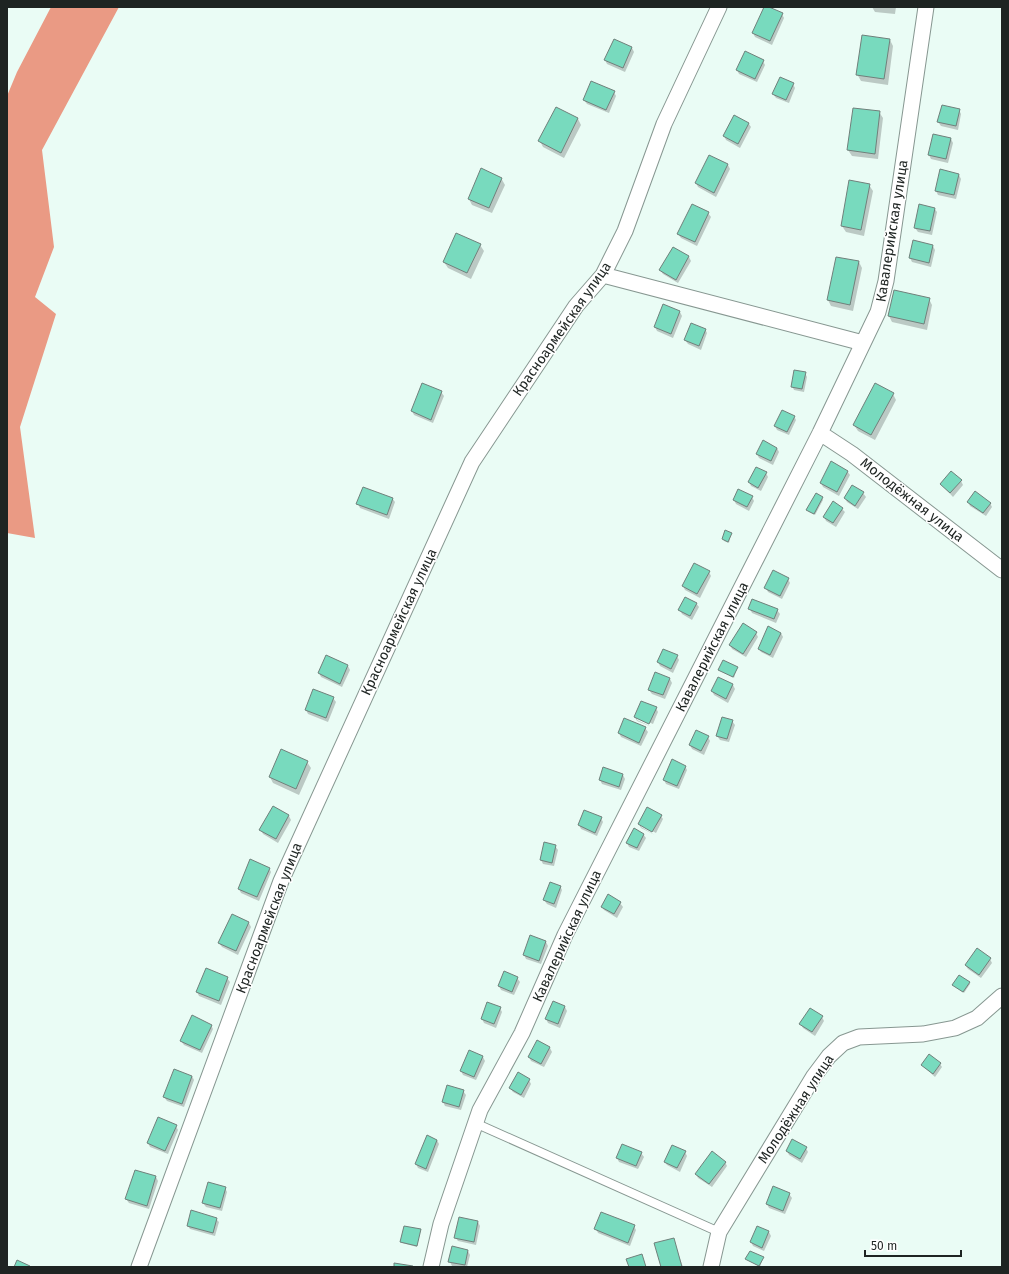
<svg xmlns="http://www.w3.org/2000/svg" width="1009" height="1274" viewBox="0 0 1009 1274" font-family="'Fira Sans',sans-serif">
<rect width="100%" height="100%" fill="#eafcf5"/>
<!-- forest -->
<path fill="#ea9a84" d="M51,7H119L42,150L54,247L35,297L56,314L20,427L35,538L7,533V96L17,72Z"/>
<!-- shadow -->
<path fill="#0003" d="M765,7L782,14L784,18L772,45L755,37L753,33Z
M872,7H896L895,14L875,12Z
M863,36L890,40L893,46L888,85L861,81L857,74Z
M614,40L632,48L634,52L625,72L607,64L605,60Z
M763,61L765,65L757,82L739,74L737,70Z
M793,84L795,88L789,103L776,98L773,94Z
M614,92L616,96L609,113L587,104L584,100Z
M556,108L578,119L581,125L564,158L543,147L540,141Z
M959,110L961,114L958,130L941,126L938,122Z
M879,112L883,118L878,159L852,156L848,150Z
M749,124L751,127L740,148L726,140L724,136Z
M951,139L953,143L948,163L931,159L929,155Z
M710,156L728,165L730,169L716,197L698,187L696,183Z
M959,175L961,179L956,199L938,195L936,191Z
M501,178L505,185L492,213L472,205L469,199Z
M869,185L873,191L864,236L846,232L842,226Z
M934,208L937,212L932,235L918,232L915,228Z
M708,213L711,217L697,246L681,238L678,234Z
M480,245L484,251L471,279L448,268L444,262Z
M933,246L935,250L931,267L912,262L910,258Z
M673,248L689,257L691,261L678,283L663,274L660,270Z
M837,258L859,262L862,268L853,311L831,306L828,300Z
M894,291L929,299L932,305L927,330L892,322L889,316Z
M664,305L680,312L682,316L673,338L657,331L655,327Z
M705,329L707,333L701,350L688,344L685,340Z
M805,373L807,377L804,392L794,390L792,386Z
M441,392L444,396L433,423L414,415L412,411Z
M893,394L896,400L875,440L858,431L854,425Z
M794,416L796,420L789,435L777,430L775,426Z
M777,448L779,452L773,465L759,458L757,454Z
M847,471L850,475L839,496L823,487L821,483Z
M766,473L768,477L761,491L751,486L749,482Z
M961,481L963,485L953,497L941,484Z
M853,486L863,493L866,497L858,509L847,502L845,498Z
M752,497L754,501L749,511L736,504L734,500Z
M392,498L395,502L389,519L360,508L358,504Z
M822,498L823,500L815,515L809,512L808,510Z
M968,502L990,503L992,507L986,516L970,506Z
M842,509L845,512L836,527L826,521L824,517Z
M731,534L729,543L724,541L723,539Z
M709,572L711,576L700,598L685,590L683,586Z
M788,579L790,583L782,599L768,592L766,588Z
M696,603L699,607L692,620L682,614L680,610Z
M750,609L777,610L780,614L776,623L752,613Z
M756,633L758,637L746,657L732,649L730,645Z
M781,633L783,637L773,658L761,652L759,649Z
M664,650L677,656L679,660L673,673L660,666L658,662Z
M327,656L348,666L350,670L342,687L321,677L319,673Z
M737,668L734,678L720,670Z
M719,678L733,685L735,689L728,703L714,695L712,691Z
M670,679L672,683L665,699L652,694L649,690Z
M333,698L336,702L328,722L308,714L306,710Z
M656,708L658,712L653,724L637,717V720L652,727L637,721L635,717Z
M732,721L735,725L729,742L720,740L717,736Z
M645,728L648,732L641,746L621,737L619,733Z
M708,737L710,741L704,755L692,749L690,745Z
M307,762L311,768L299,795L273,783L270,777Z
M685,766L687,770L679,789L666,784L664,780Z
M623,775L625,779L621,790L602,784L600,780Z
M274,807L289,816L291,820L278,843L263,834L261,830Z
M661,816L663,819L656,833L641,825V827L655,835L641,828L639,824Z
M601,818L603,822L597,836L581,829L579,825Z
M643,834L646,838L639,851L629,847L627,843Z
M555,846L558,850L554,866L543,864L541,860Z
M269,868L271,872L259,901L241,893L239,889Z
M560,886L562,890L556,908L547,904L544,900Z
M620,903L623,907L617,918L604,910L602,907Z
M249,923L251,927L238,955L222,947L219,943Z
M546,942L548,946L541,964L526,959L524,955Z
M990,959L992,963L981,978L968,969L966,966Z
M227,978L230,982L221,1005L199,996L197,992Z
M517,978L520,982L514,995L501,990L499,986Z
M969,982L970,984L964,993L953,985Z
M553,1002L565,1007L567,1011L560,1028L548,1023L546,1019Z
M500,1008L502,1012L496,1028L484,1023L482,1019Z
M822,1017L824,1021L815,1036L803,1028L801,1024Z
M211,1025L213,1029L202,1053L184,1045L181,1041Z
M537,1041L550,1048L552,1052L544,1067L531,1061L529,1057Z
M469,1052L483,1057L485,1061L476,1080L463,1075L461,1071Z
M940,1064L942,1067L935,1077L922,1065Z
M192,1076L194,1080L184,1107L167,1101L164,1097Z
M529,1080L531,1084L524,1098L513,1092L510,1088Z
M463,1091L466,1095L461,1110L445,1106L443,1102Z
M176,1126L178,1130L168,1154L150,1147L148,1143Z
M427,1136L437,1140L439,1144L428,1172L418,1168L416,1164Z
M806,1148L808,1152L802,1163L789,1155L787,1151Z
M685,1152L687,1156L680,1172L667,1165L665,1162Z
M641,1153L644,1157L638,1169L619,1162L617,1158Z
M725,1162L727,1166L712,1187L698,1178L696,1174Z
M135,1171L156,1177L158,1181L149,1209L129,1203L126,1199Z
M225,1188L227,1192L222,1211L206,1207L203,1203Z
M789,1194L792,1198L785,1214L769,1208L767,1204Z
M216,1219L219,1222L215,1236L190,1229L188,1226Z
M478,1222L480,1226L476,1245L458,1241L455,1237Z
M634,1226L636,1230L630,1246L598,1233L596,1229Z
M420,1230L417,1247L402,1243L401,1242Z
M769,1232L771,1236L764,1251L753,1246L751,1242Z
M673,1239L683,1267H662Z
M468,1251L470,1255L467,1267L452,1266L450,1262Z
M763,1258L760,1267L747,1259Z"/>
<!-- building -->
<path fill="#78dabe" stroke="#70807b" d="M764,7H769L783,13L770,41L752,33Z
M862,35L890,39L884,79L856,75Z
M614,39L632,47L623,68L604,60Z
M745,51L764,60L755,79L736,70Z
M780,77L794,83L786,100L772,94Z
M591,81L615,91L606,110L583,100Z
M942,105L960,109L956,126L937,122Z
M556,107L578,118L561,153L538,141Z
M853,108L880,111L875,154L847,150Z
M734,115L749,123L738,144L723,136Z
M933,134L951,138L946,159L928,155Z
M709,155L728,164L714,193L695,183Z
M481,168L502,178L489,208L468,199Z
M940,169L959,174L954,195L935,191Z
M849,180L870,184L861,230L841,226Z
M692,204L709,212L695,242L677,234Z
M919,204L935,208L930,231L914,228Z
M456,233L481,244L467,273L443,262Z
M913,240L933,245L929,263L909,258Z
M673,247L689,256L676,280L659,270Z
M836,257L859,261L850,305L827,300Z
M894,290L930,298L924,324L888,316Z
M663,304L680,311L671,334L654,327Z
M691,323L706,329L699,346L684,340Z
M794,370L806,372L802,389L791,387Z
M422,383L442,391L431,420L411,411Z
M875,383L894,393L871,435L853,425Z
M782,410L795,416L787,432L774,426Z
M763,440L777,448L771,461L756,454Z
M831,461L848,471L837,492L820,483Z
M756,467L767,472L758,488L748,482Z
M951,471L962,480L950,493L940,484Z
M852,485L864,492L855,506L844,498Z
M363,487L393,498L387,515L356,504Z
M738,489L753,496L747,507L733,500Z
M975,491L991,503L983,513L967,502Z
M816,493L823,497L814,514L806,510Z
M833,501L843,508L833,523L823,517Z
M725,530L732,533L728,542L722,539Z
M694,563L710,571L697,594L682,586Z
M773,570L789,578L780,596L764,588Z
M685,597L697,603L690,616L678,610Z
M752,599L778,609L774,619L748,609Z
M743,623L757,632L743,654L729,645Z
M768,626L781,633L770,655L758,649Z
M663,649L678,655L671,669L657,662Z
M326,655L348,665L340,684L318,673Z
M723,660L738,667L733,677L718,670Z
M655,672L670,678L663,695L648,690Z
M718,677L733,684L726,699L711,691Z
M313,689L334,697L326,718L305,710Z
M641,701L657,707L649,724L634,717Z
M722,717L733,720L727,739L716,736Z
M624,718L646,727L639,743L618,733Z
M696,730L709,736L701,751L689,745Z
M281,749L308,761L296,789L269,777Z
M672,759L686,766L677,786L663,780Z
M603,767L623,774L619,787L599,780Z
M273,806L289,815L276,839L259,830Z
M647,807L662,815L652,832L638,824Z
M584,810L602,817L595,833L578,825Z
M634,828L644,834L637,848L626,843Z
M544,842L556,845L552,863L540,860Z
M250,859L270,868L257,897L238,889Z
M550,882L561,886L554,904L543,900Z
M608,894L621,902L614,914L601,907Z
M232,914L249,922L236,951L218,943Z
M530,935L546,941L539,961L523,955Z
M977,948L991,958L979,975L965,965Z
M206,968L228,977L219,1001L196,992Z
M504,971L518,977L512,992L498,986Z
M959,975L970,982L963,992L952,985Z
M553,1001L565,1006L558,1024L545,1019Z
M487,1002L501,1007L494,1024L481,1019Z
M810,1008L823,1016L812,1032L799,1024Z
M192,1015L212,1025L200,1050L180,1041Z
M537,1040L550,1047L541,1064L528,1057Z
M469,1050L483,1056L474,1077L460,1071Z
M929,1054L941,1063L933,1074L921,1065Z
M174,1069L192,1076L182,1104L163,1097Z
M518,1072L530,1079L521,1095L509,1088Z
M447,1085L464,1090L459,1107L442,1102Z
M158,1117L177,1125L165,1151L147,1143Z
M427,1135L437,1140L426,1169L415,1164Z
M792,1139L807,1147L800,1159L786,1151Z
M622,1144L642,1152L636,1166L616,1158Z
M672,1145L686,1151L677,1168L664,1162Z
M712,1151L726,1162L709,1184L695,1174Z
M135,1170L156,1176L147,1206L125,1199Z
M208,1182L226,1187L220,1208L202,1203Z
M773,1186L790,1193L783,1211L766,1204Z
M191,1210L217,1218L213,1233L187,1226Z
M601,1212L635,1225L628,1243L594,1229Z
M459,1217L478,1221L474,1242L454,1238Z
M404,1226L421,1229L417,1246L400,1242Z
M757,1226L769,1231L762,1248L750,1242Z
M674,1238L682,1267H661L654,1243Z
M452,1246L468,1250L465,1265L448,1262Z
M750,1251L764,1257L759,1266L745,1259Z
M642,1254L646,1267H629L626,1259Z
M17,1260L30,1266V1267H14Z
M394,1263L413,1266V1267H394Z"/>
<g fill="none" stroke-linecap="round" stroke-linejoin="round">
<!-- lane casing -->
<g stroke="#879791" stroke-width="10">
<path id="lane" d="M475,1123L719,1232"/>
</g>
<!-- street casing -->
<g stroke="#879791" stroke-width="17">
<path id="street" d="M603,275L863,343
M820,433L852,454L1002,570
M139,1267L281,881L472,462L576,306L603,275L625,231L664,124L719,7
M431,1267L441,1224L480,1110L522,1033L565,935L820,433L878,312L886,281L926,7
M711,1267L719,1232L814,1076L829,1056L843,1043L859,1037L923,1034L955,1028L977,1018L1002,996"/>
</g>
<!-- lane -->
<use href="#lane" stroke="#fff" stroke-width="8"/>
<!-- street -->
<use href="#street" stroke="#fff" stroke-width="15"/>
</g>
<g text-anchor="middle" dominant-baseline="central" stroke-width="3" stroke-linejoin="round" paint-order="stroke">
<!-- street labels -->
<g font-size="14" fill="#1e2422" stroke="#fff">
<text transform="translate(892 231) rotate(-81)">Кавалерийская улица</text>
<text transform="translate(562 329) rotate(-55)">Красноармейская улица</text>
<text transform="translate(912 500) rotate(38)">Молодёжная улица</text>
<text transform="translate(399 622) rotate(-65)">Красноармейская улица</text>
<text transform="translate(712 647) rotate(-63)">Кавалерийская улица</text>
<text transform="translate(269 918) rotate(-69)">Красноармейская улица</text>
<text transform="translate(567 936) rotate(-65)">Кавалерийская улица</text>
<text transform="translate(796 1109) rotate(-57)">Молодёжная улица</text>
</g>
</g>
<!-- border -->
<rect width="1009" height="1274" fill="none" stroke="#1e2422" stroke-width="16"/>
<!-- scale -->
<path d="M865 1250v6h96v-6" fill="none" stroke="#1e2422" stroke-width="2"/>
<text x="871" y="1250" font-size="12" fill="#1e2422" stroke="#ffffff" stroke-width="3" paint-order="stroke">50 m</text>
</svg>
